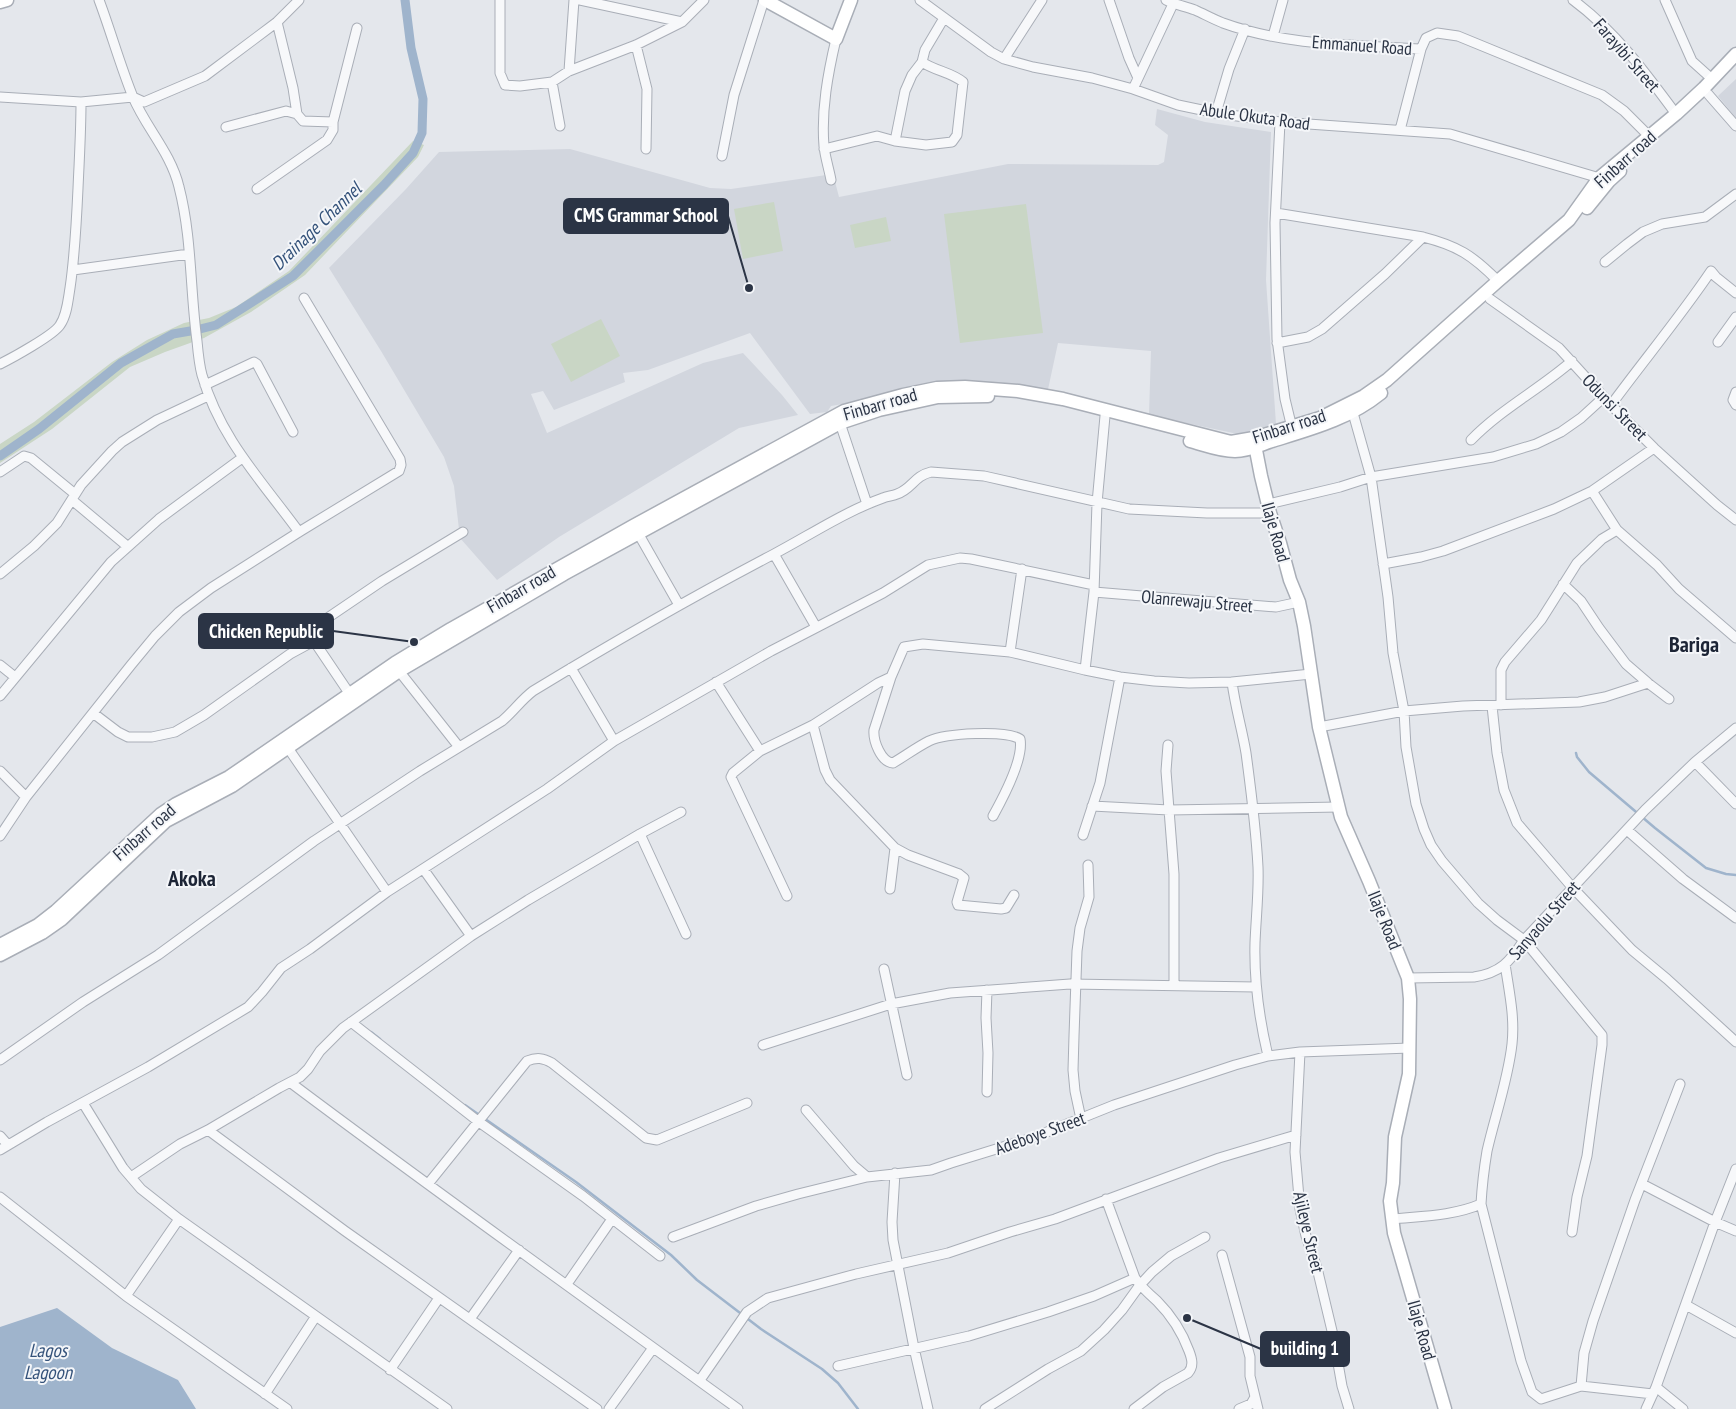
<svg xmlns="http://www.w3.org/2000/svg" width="1736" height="1409" viewBox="0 0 1736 1409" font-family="'PT Sans Narrow',sans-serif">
<rect width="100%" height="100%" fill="#e4e7ec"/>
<!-- built -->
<path fill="#d2d6de" d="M1736,79V118L1718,96Z
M1157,109L1205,122L1271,132L1266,280L1276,424L1247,436L1149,415L1151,351L1058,343L1047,394L1006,387L862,403L854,402L831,406L827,412L810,414L750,333L648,370L623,373L625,382L554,410L543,391L531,394L547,433L703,363L743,353L782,395L798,415L739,428L559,537L497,580L460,538L454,486L444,457L381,351L329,268L406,189L439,152L570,149L710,188L731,189L833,174L839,197L1008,164L1158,165L1164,162L1168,135L1155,125Z"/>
<!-- green -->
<path fill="#c9d6c5" d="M413,141L424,145L418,157L305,275L251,312L204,338L165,352L130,367L52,429L0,463V444L34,422L112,362L147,340L184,323L209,318L236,307L289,271Z
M774,202L783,251L743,259L734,209Z
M1026,204L1043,333L960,343L944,214Z
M886,217L891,241L855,248L850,225Z
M601,319L620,356L571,382L551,344Z"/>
<!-- water -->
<path fill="#9fb4cc" d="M57,1308L112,1348L178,1380L196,1409H0V1327Z"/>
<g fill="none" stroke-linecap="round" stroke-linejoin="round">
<!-- stream -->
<path stroke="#9fb4cc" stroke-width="2.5" d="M1576,753L1577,757L1589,772L1655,828L1706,868L1726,874L1736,875
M371,1032L380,1039
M465,1105L576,1182L671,1255L697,1280L761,1329L822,1369L838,1383L858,1409"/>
<!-- canal -->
<path stroke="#9fb4cc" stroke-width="9" d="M0,456L39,429L121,363L173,334L196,330L216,325L293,276L384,185L413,153L422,133L423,99L411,48L405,0"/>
<!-- street casing -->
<g stroke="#a9aeb7" stroke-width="11">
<path id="street" d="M99,0C111,32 120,65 133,97C146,128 171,153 179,187C192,237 190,290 197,341C198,352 199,364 202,375C220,438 261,480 299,532
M500,0V73L505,85L520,86L552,82L569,71L636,45L682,22L704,0
M580,0L682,22
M920,0L991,52L1004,59L1033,67L1092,78L1133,89L1178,105L1216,113L1280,122L1450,134L1603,179
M1109,0L1129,58L1138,78
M1166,0C1175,5 1185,6 1195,10C1204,14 1213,19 1223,23C1286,46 1355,45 1421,49L1426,38L1437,33L1458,36L1602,95L1624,111L1649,136
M1573,0C1615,31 1645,72 1676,114
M1665,0L1692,61L1712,79
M277,22L293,88L297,114
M1273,36L1283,0
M636,45L647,89L646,149
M1004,59L1042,0
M569,71L574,0
M552,82L560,126
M1133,89L1173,4
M1708,94L1736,126
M0,97L81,102L133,97L144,102L205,76L277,22L299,0
M1216,113L1229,69L1245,29
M1280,122L1275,223L1277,339L1285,399L1293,432
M226,127L286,111L297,114L303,121L333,122
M1400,130L1421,49
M895,141L905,91L912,75L922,62
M824,149L877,136L895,141L926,145L952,142L957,135L963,82C951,72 935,71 922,62L925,50L944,18
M722,156L734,95L764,0
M831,180C829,169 825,157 824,146C821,110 828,73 836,39
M257,189L327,140L333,130V122L357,28
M1276,213L1423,237C1458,246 1472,255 1498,281
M1605,262L1627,244L1643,232L1662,224L1705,217L1736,194
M73,270L189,254
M1490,299L1559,348L1611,405L1654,448L1717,505L1736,520
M1718,342L1736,317
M1277,343L1308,337L1322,329L1385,274L1423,237
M0,364C12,358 54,335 60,325C67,315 68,300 70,288C76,248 77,207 79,167C80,145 81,124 81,102
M205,385L254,362L257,364L293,432
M1736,392L1733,400L1736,405
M1611,405C1644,360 1680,317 1711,271L1716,277L1736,293
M1353,413L1371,477L1388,597L1393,653L1404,711L1406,747L1416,804L1424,829L1431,845L1442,861L1478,903L1497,920L1524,940L1602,1035V1045L1587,1156L1577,1197L1572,1232
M840,423L867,504
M1471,440C1501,409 1540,389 1572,361
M0,472L24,456L31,458L75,494
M1592,491L1617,530L1657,565L1679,589L1736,638
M72,500L127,546
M1268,504L1340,487L1371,477L1493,457L1536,444L1561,432L1581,418L1604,397
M638,533L679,605
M774,554L816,627
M1383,564L1421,557L1443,551L1554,509L1592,491L1654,448
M0,574L34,546L57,523L81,485L112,451L122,442L157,420L208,396
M1563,584L1581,601L1599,628L1626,664L1648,683L1669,699
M1094,592L1276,607L1299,602
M314,641L349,693
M1010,652L1022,569
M0,665L15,677
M571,668L614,741
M1085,670L1094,592L1097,503L1105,416
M399,671L459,747
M716,682L760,751
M1232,682C1235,706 1242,729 1246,753C1251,790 1256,829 1258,867C1259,892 1256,917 1255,943C1254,981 1259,1018 1268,1056
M0,696L111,562L159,519L242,458
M1501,705V670L1505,662L1541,620L1577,563L1602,539L1617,530
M1492,706L1497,753L1504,790L1517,823L1572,887L1632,950L1667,979L1736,1042
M93,713L118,732L128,737H152L175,732L204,715L290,654L314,641L319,625L326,619L382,581L463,532
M813,725L825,770L830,780L895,848L908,855L959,874L964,878L957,902L958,905L1001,909L1006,908L1014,895
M1319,727L1404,711L1463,706L1579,702L1605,697L1648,683
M1168,745L1166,771L1174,874V985
M288,748L387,892
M1695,762L1736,804
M0,771L26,797
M1092,806L1169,810L1339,807
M993,816C1003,798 1024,759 1020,739C1005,730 946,733 929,741C917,747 905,756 893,763C881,762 873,741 874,730L891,677L904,647L923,644L1010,652L1085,670L1120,677L1154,681L1189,683L1232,682L1311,674
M1627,830L1683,879L1736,918
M640,834L681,812
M1083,835L1100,783L1120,677
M0,836L26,797L131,665L155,636L179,612L211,588L299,532L399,471L401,465L400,459L304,298
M424,870L471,936
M890,889L895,848
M787,896L731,777L733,773L760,751L813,725L878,683L891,677
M1505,964C1509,991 1515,1017 1512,1044C1508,1080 1495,1116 1487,1151C1484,1169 1482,1186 1481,1204L1521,1361L1532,1392L1541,1399L1581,1386L1653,1394
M884,969L907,1075
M1408,978L1474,977C1500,973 1510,962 1524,940L1645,810L1695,762L1736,728
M987,990L986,1018L988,1053L987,1092
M351,1022L479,1122L583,1196L660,1256
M763,1045L891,1004L950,993L1070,984L1256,987
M1300,1052L1295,1152L1300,1209L1306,1236L1317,1268L1333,1335L1342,1386L1349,1409
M0,1060L83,1002L158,955L314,841L420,771L502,721C513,712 521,700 533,691C612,643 692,597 774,554C810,535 844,512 883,498C887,496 893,496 897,494C912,489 914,476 931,472L984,476L1129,509L1207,513H1270
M291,1083C439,1194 589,1301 738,1409
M83,1103L123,1168L141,1189L179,1219L447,1409
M806,1110L854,1166L867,1177
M1081,1119L1075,1091L1073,1070L1074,1036L1077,951L1080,928L1089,897L1088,865
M208,1130L345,1231L597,1409
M0,1136L8,1145
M0,1150L47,1122L148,1067L248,1007L262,992L281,968L310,949L387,892L547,789L614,741L771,651L883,593L928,565L960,558L971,559L1094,585
M895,1173L892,1222L893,1240L914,1348L928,1409
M131,1177L180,1144L208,1130L279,1088L300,1077L308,1069L320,1051L343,1028L471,936L528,900L640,834L686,934
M428,1184L527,1061C537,1057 543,1058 552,1063L646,1138L657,1140L747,1103
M1642,1184L1715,1222L1736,1231
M0,1197L126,1296L287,1409
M1106,1199L1135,1278C1141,1287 1149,1294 1157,1301C1171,1315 1182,1332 1189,1351C1192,1359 1194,1366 1188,1373L1163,1387L1134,1409
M1392,1219C1422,1216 1453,1216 1481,1204
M673,1237L756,1206L798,1194L867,1177L931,1170L951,1163L1032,1138L1114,1105L1235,1065L1268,1056L1300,1052L1410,1048
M1222,1255L1250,1357V1376L1258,1409
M567,1284L612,1219
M126,1296L179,1219
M1686,1305L1736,1333
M470,1319L519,1250
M838,1366L969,1336L1048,1312L1094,1296L1135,1278
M390,1370L439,1298
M700,1380L747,1312L768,1298L856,1274L948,1253L1010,1232L1055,1219L1219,1158L1296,1135
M1581,1386L1584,1353L1593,1321L1635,1200L1680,1084
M1656,1387L1683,1409
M265,1394L316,1316
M609,1409L653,1348
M985,1409L1048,1369L1081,1351L1104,1330L1122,1310L1140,1285L1152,1272L1171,1256L1205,1237
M1239,1409L1251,1404L1255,1397
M1646,1409L1656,1387L1715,1222L1736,1169"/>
</g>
<!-- secondary casing -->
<g stroke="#a9aeb7" stroke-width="15">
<path id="secondary" d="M765,0L836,39L851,0
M0,2L7,0
M1587,208L1609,181L1620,171
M1254,440L1261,476L1270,513L1280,543L1290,580L1299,602L1304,626L1319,727L1341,817L1369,881L1408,978L1410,999L1409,1074L1395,1137L1393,1183L1390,1201L1394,1233L1445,1409
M1190,441C1205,445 1220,451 1235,451C1249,451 1260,445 1272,441C1311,429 1349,419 1381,393
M0,945L38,925L56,911L161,814L176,804L229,777L395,663L451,629L633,526L844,411L903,395L937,388L965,387L1018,391L1063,399L1231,442L1254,438L1320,418L1364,396L1387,380L1498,281L1569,220L1599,178L1676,114L1704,88L1736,54
M0,955L42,933L62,919L166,821L232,786L399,671L564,574L840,423L879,410L938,397L988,396"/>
</g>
<!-- street -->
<use href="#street" stroke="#f7f8fa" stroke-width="9"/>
<!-- secondary -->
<use href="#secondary" stroke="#fff" stroke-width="12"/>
</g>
<g text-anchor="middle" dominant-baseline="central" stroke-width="4" stroke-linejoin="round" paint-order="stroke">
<!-- street labels -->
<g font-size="18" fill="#2b3445" stroke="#f4f6f9">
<text transform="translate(1362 45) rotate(4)">Emmanuel Road</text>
<text transform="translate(1627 55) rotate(49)">Farayibi Street</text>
<text transform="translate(1255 116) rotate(8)">Abule Okuta Road</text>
<text transform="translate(1625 159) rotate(-42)">Finbarr road</text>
<text transform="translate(880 404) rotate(-16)">Finbarr road</text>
<text transform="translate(1615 407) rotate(46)">Odunsi Street</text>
<text transform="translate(1289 426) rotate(-18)">Finbarr road</text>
<text transform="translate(1276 532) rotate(74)">Ilaje Road</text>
<text transform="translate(521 589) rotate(-30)">Finbarr road</text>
<text transform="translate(1197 601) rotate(5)">Olanrewaju Street</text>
<text transform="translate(144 832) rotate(-41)">Finbarr road</text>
<text transform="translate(1385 920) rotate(68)">Ilaje Road</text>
<text transform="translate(1544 920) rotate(-49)">Sanyaolu Street</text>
<text transform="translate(1040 1133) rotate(-20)">Adeboye Street</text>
<text transform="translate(1309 1232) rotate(77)">Ajileye Street</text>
<text transform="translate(1422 1330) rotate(74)">Ilaje Road</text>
</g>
<!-- water labels -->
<g font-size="19" font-style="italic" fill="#34527a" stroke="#f4f6f9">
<text transform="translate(316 226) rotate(-44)">Drainage Channel</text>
<text x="48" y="1350">Lagos<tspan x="48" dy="22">Lagoon</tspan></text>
</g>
<!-- district labels -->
<g font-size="22" font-weight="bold" fill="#1d2536" stroke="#f4f6f9">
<text x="1694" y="644">Bariga</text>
<text x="192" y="878">Akoka</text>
</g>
</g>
<!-- callouts -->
<path fill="none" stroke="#2b3445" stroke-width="2" d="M749 288L728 216M414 642L333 631M1187 1318L1261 1349"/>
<g fill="#2b3445" stroke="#f4f6f9" stroke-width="2">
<circle cx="749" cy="288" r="5"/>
<circle cx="414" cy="642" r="5"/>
<circle cx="1187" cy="1318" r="5"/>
</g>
<g fill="#2b3445" stroke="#2b3445" stroke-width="2">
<rect x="564" y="199" width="164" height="34" rx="5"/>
<rect x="199" y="614" width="134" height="34" rx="5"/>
<rect x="1261" y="1332" width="88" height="34" rx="5"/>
</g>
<g font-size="19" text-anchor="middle" font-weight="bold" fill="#fff">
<text x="646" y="222">CMS Grammar School</text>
<text x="266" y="638">Chicken Republic</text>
<text x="1305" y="1355">building 1</text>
</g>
</svg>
